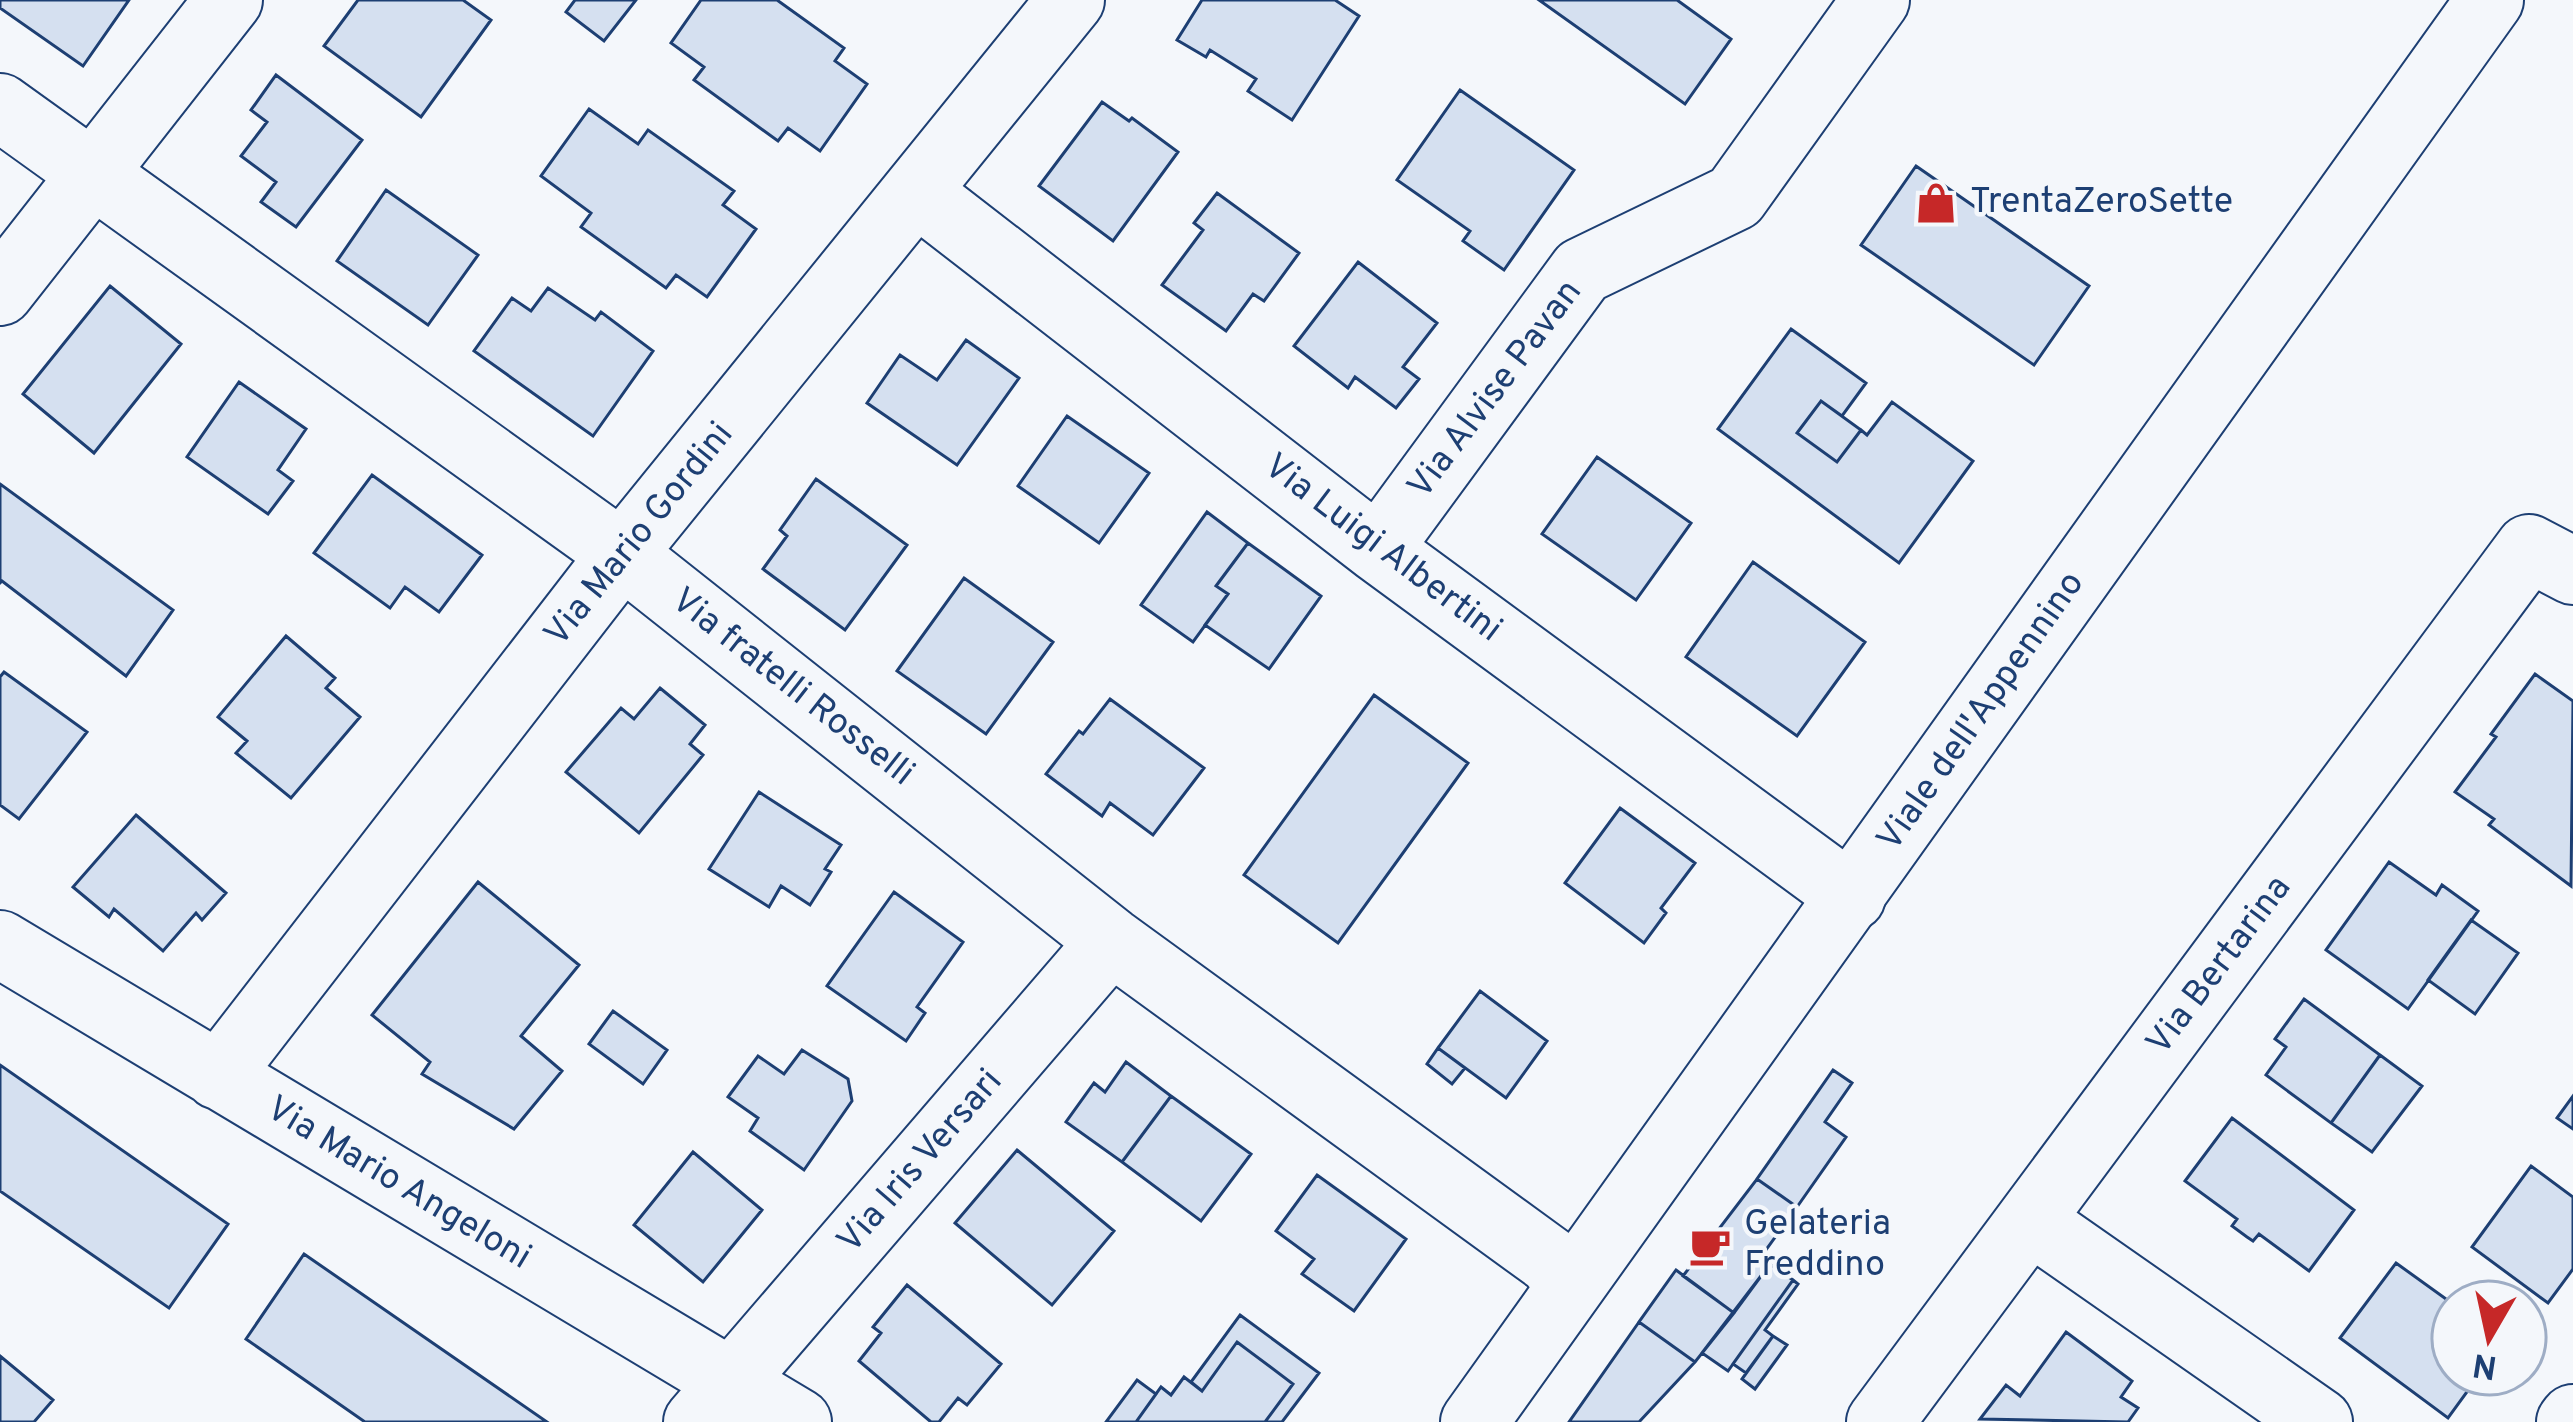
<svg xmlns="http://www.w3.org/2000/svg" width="2573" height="1422" viewBox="0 0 2573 1422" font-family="Overpass,sans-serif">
<rect width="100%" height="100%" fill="#f4f7fb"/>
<!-- building -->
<path fill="#d5e0f0" stroke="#1d3f73" stroke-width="3" d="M0,0H129L83,66L0,8Z
M358,0H463L491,20L421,117L324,46Z
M575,0H636L604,41L566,12Z
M701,0H777L844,48L835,61L867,84L820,151L788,128L778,141L694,80L704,67L671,43Z
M1202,0H1335L1359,16L1292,120L1248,91L1256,79L1210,50L1206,57L1177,40Z
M1539,0H1677L1731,39L1685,104Z
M276,75L362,140L296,227L261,202L276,182L241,156L267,122L251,110Z
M1460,90L1574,170L1504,270L1463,241L1470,231L1397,180Z
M1102,102L1129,121L1132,118L1178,152L1113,241L1039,186Z
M589,109L638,144L648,130L734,191L723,205L756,229L707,297L676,275L666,288L581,227L591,213L541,176Z
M1916,166L2089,286L2034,365L1861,245Z
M386,190L478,255L428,325L337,261Z
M1217,193L1299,253L1264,301L1253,294L1226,331L1162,285L1203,230L1194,223Z
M1358,262L1437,323L1403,367L1419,379L1396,408L1355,377L1348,388L1294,346Z
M110,286L181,344L94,453L23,394Z
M548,288L595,320L601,312L653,351L593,436L474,351L512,298L531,311Z
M1791,329L1866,383L1842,416L1821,401L1797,433L1837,462L1861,430L1867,435L1892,402L1973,461L1899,563L1718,429Z
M966,340L1019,378L957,465L867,403L900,355L937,380Z
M239,382L306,429L278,470L293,481L268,514L187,457Z
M1821,401L1861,430L1837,462L1797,433Z
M1067,416L1149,473L1099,543L1018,486Z
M1597,457L1691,523L1636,600L1542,534Z
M372,475L482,555L439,612L405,587L390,608L314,553Z
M816,479L907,545L845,630L763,569L787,536L780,530Z
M0,484L173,610L126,676L2,581L0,583Z
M1207,512L1248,543L1216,586L1228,594L1193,642L1141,605Z
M1248,543L1321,596L1269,669L1205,625L1228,594L1216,586Z
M1753,562L1865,642L1797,736L1686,657Z
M964,578L1053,642L986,734L897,671Z
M286,636L335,678L326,688L360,717L291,798L236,753L247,741L218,717Z
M4,672L87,732L19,819L0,805V677Z
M2535,674L2573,701L2571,886L2489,825L2494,819L2455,792L2496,737L2491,734Z
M660,688L705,725L690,744L703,755L639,833L566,772L621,708L634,719Z
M1374,695L1468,763L1338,943L1244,875Z
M1110,699L1204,768L1153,835L1110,803L1102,816L1046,774L1079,731L1083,734Z
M759,792L841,845L825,869L831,872L810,905L781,886L769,907L709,869Z
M1620,808L1695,863L1661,908L1666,913L1644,943L1565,883Z
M136,815L226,893L202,920L196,913L163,951L114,909L109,917L73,887Z
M2389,862L2436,895L2442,885L2478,911L2408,1009L2326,950Z
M478,882L579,965L521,1036L562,1071L514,1129L422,1074L430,1062L372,1015Z
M894,892L963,942L917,1007L925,1013L906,1041L827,986Z
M2471,920L2518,953L2475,1014L2428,980Z
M1480,991L1547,1041L1506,1098L1438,1048Z
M2304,999L2380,1055L2331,1123L2266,1075L2286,1047L2275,1039Z
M613,1011L667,1050L643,1084L589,1044Z
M1438,1048L1465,1068L1452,1084L1427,1064Z
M802,1050L848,1079L852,1101L804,1170L750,1131L758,1118L728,1097L758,1056L784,1074Z
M2380,1055L2422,1086L2372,1152L2331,1123Z
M1126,1062L1171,1096L1122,1162L1066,1122L1094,1083L1105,1092Z
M0,1065L228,1224L169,1308L0,1191Z
M1833,1070L1852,1083L1825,1122L1846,1137L1797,1207L1757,1179Z
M1171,1096L1251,1154L1201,1221L1122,1162Z
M2573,1096V1129L2557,1118Z
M2232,1118L2354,1210L2309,1271L2259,1234L2253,1241L2247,1237L2232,1226L2237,1219L2185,1181Z
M1017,1150L1114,1231L1052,1305L955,1223Z
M693,1152L762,1210L703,1282L634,1225Z
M2531,1166L2573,1197V1269L2548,1303L2472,1247Z
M1317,1175L1406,1239L1354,1311L1302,1274L1314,1259L1276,1231Z
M1757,1179L1797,1207L1760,1258L1770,1264L1734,1313L1683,1276Z
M304,1254L547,1422H365L246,1339Z
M2396,1263L2453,1304V1374H2480L2448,1418L2340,1338Z
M1770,1264L1793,1280L1728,1371L1702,1353Z
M1676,1270L1734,1313L1695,1362L1639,1322Z
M1793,1280L1798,1284L1765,1330L1773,1336L1746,1373L1733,1364Z
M907,1285L1001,1364L967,1405L958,1398L939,1422H931L859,1361L881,1333L873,1327Z
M1240,1315L1319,1373L1282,1422H1265L1293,1384L1237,1342L1202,1391L1191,1382Z
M1639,1322L1695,1362L1639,1422H1569Z
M2066,1332L2132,1381L2121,1397L2138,1408L2128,1422L1980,1419L2006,1385L2020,1396Z
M1773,1336L1787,1345L1755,1389L1742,1379Z
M1237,1342L1293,1384L1265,1422H1136L1161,1387L1171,1395L1184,1377L1202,1391Z
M0,1356L53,1400L34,1422H0Z
M1137,1380L1156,1394L1136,1422H1106Z"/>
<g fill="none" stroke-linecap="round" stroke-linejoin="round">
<!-- minor casing -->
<g stroke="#1d3f73" stroke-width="70">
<path id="minor" d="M0,107L622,554L1111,941L1551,1261L1570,1285
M918,193L1378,549L1852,897
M0,292L229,0
M1378,549L1582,271L1735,197L1876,0
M0,944L798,1422
M218,1076L622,554L1071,0
M2031,1221L2319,1422
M697,1422L1111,941
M1880,1422L2529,548L2573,571
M2570,1422L2573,1418"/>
</g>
<!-- major casing -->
<g stroke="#1d3f73" stroke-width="70">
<path id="major" d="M1474,1422L2490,0"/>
</g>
<!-- minor -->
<use href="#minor" stroke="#f4f7fb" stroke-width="66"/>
<!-- major -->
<use href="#major" stroke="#f4f7fb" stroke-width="66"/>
</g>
<!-- icons -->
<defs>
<g id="shop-bare" transform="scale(3.24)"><path d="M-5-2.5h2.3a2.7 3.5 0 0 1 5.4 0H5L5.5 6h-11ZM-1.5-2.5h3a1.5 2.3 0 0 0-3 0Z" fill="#c62828" stroke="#f4f7fb" stroke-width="2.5" paint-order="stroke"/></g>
<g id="cafe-bare" transform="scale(3.24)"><path d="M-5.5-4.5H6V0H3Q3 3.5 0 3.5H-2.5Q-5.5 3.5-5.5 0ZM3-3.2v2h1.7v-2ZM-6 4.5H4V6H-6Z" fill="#c62828" stroke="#f4f7fb" stroke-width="2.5" paint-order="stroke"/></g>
</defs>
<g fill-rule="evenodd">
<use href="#shop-bare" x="1936" y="203"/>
<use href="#cafe-bare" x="1710" y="1246"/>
</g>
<g text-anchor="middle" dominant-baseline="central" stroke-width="9" stroke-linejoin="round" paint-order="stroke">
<!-- poi labels -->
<g font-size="36" fill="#1d3f73" stroke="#f4f7fb" text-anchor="start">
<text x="1970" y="203">TrentaZeroSette</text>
<text x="1744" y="1225">Gelateria<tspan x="1744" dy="41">Freddino</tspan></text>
</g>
<!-- street labels -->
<g font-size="36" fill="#1d3f73" stroke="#f4f7fb">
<text transform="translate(1496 390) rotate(-53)">Via Alvise Pavan</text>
<text transform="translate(640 535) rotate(-51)">Via Mario Gordini</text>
<text transform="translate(1382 549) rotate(37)">Via Luigi Albertini</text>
<text transform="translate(792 688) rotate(38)">Via fratelli Rosselli</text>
<text transform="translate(1982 712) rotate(-55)">Viale dell'Appennino</text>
<text transform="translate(2220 966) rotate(-53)">Via Bertarina</text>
<text transform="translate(921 1162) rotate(-49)">Via Iris Versari</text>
<text transform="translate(398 1184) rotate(31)">Via Mario Angeloni</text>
</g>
</g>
<!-- north arrow -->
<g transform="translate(2489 1338) rotate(189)"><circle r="57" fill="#f4f7fb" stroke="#9eadc5" stroke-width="3"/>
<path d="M0-9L21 45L0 30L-21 45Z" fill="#c62828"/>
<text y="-18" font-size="33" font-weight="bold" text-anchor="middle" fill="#1d3f73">N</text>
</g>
</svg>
